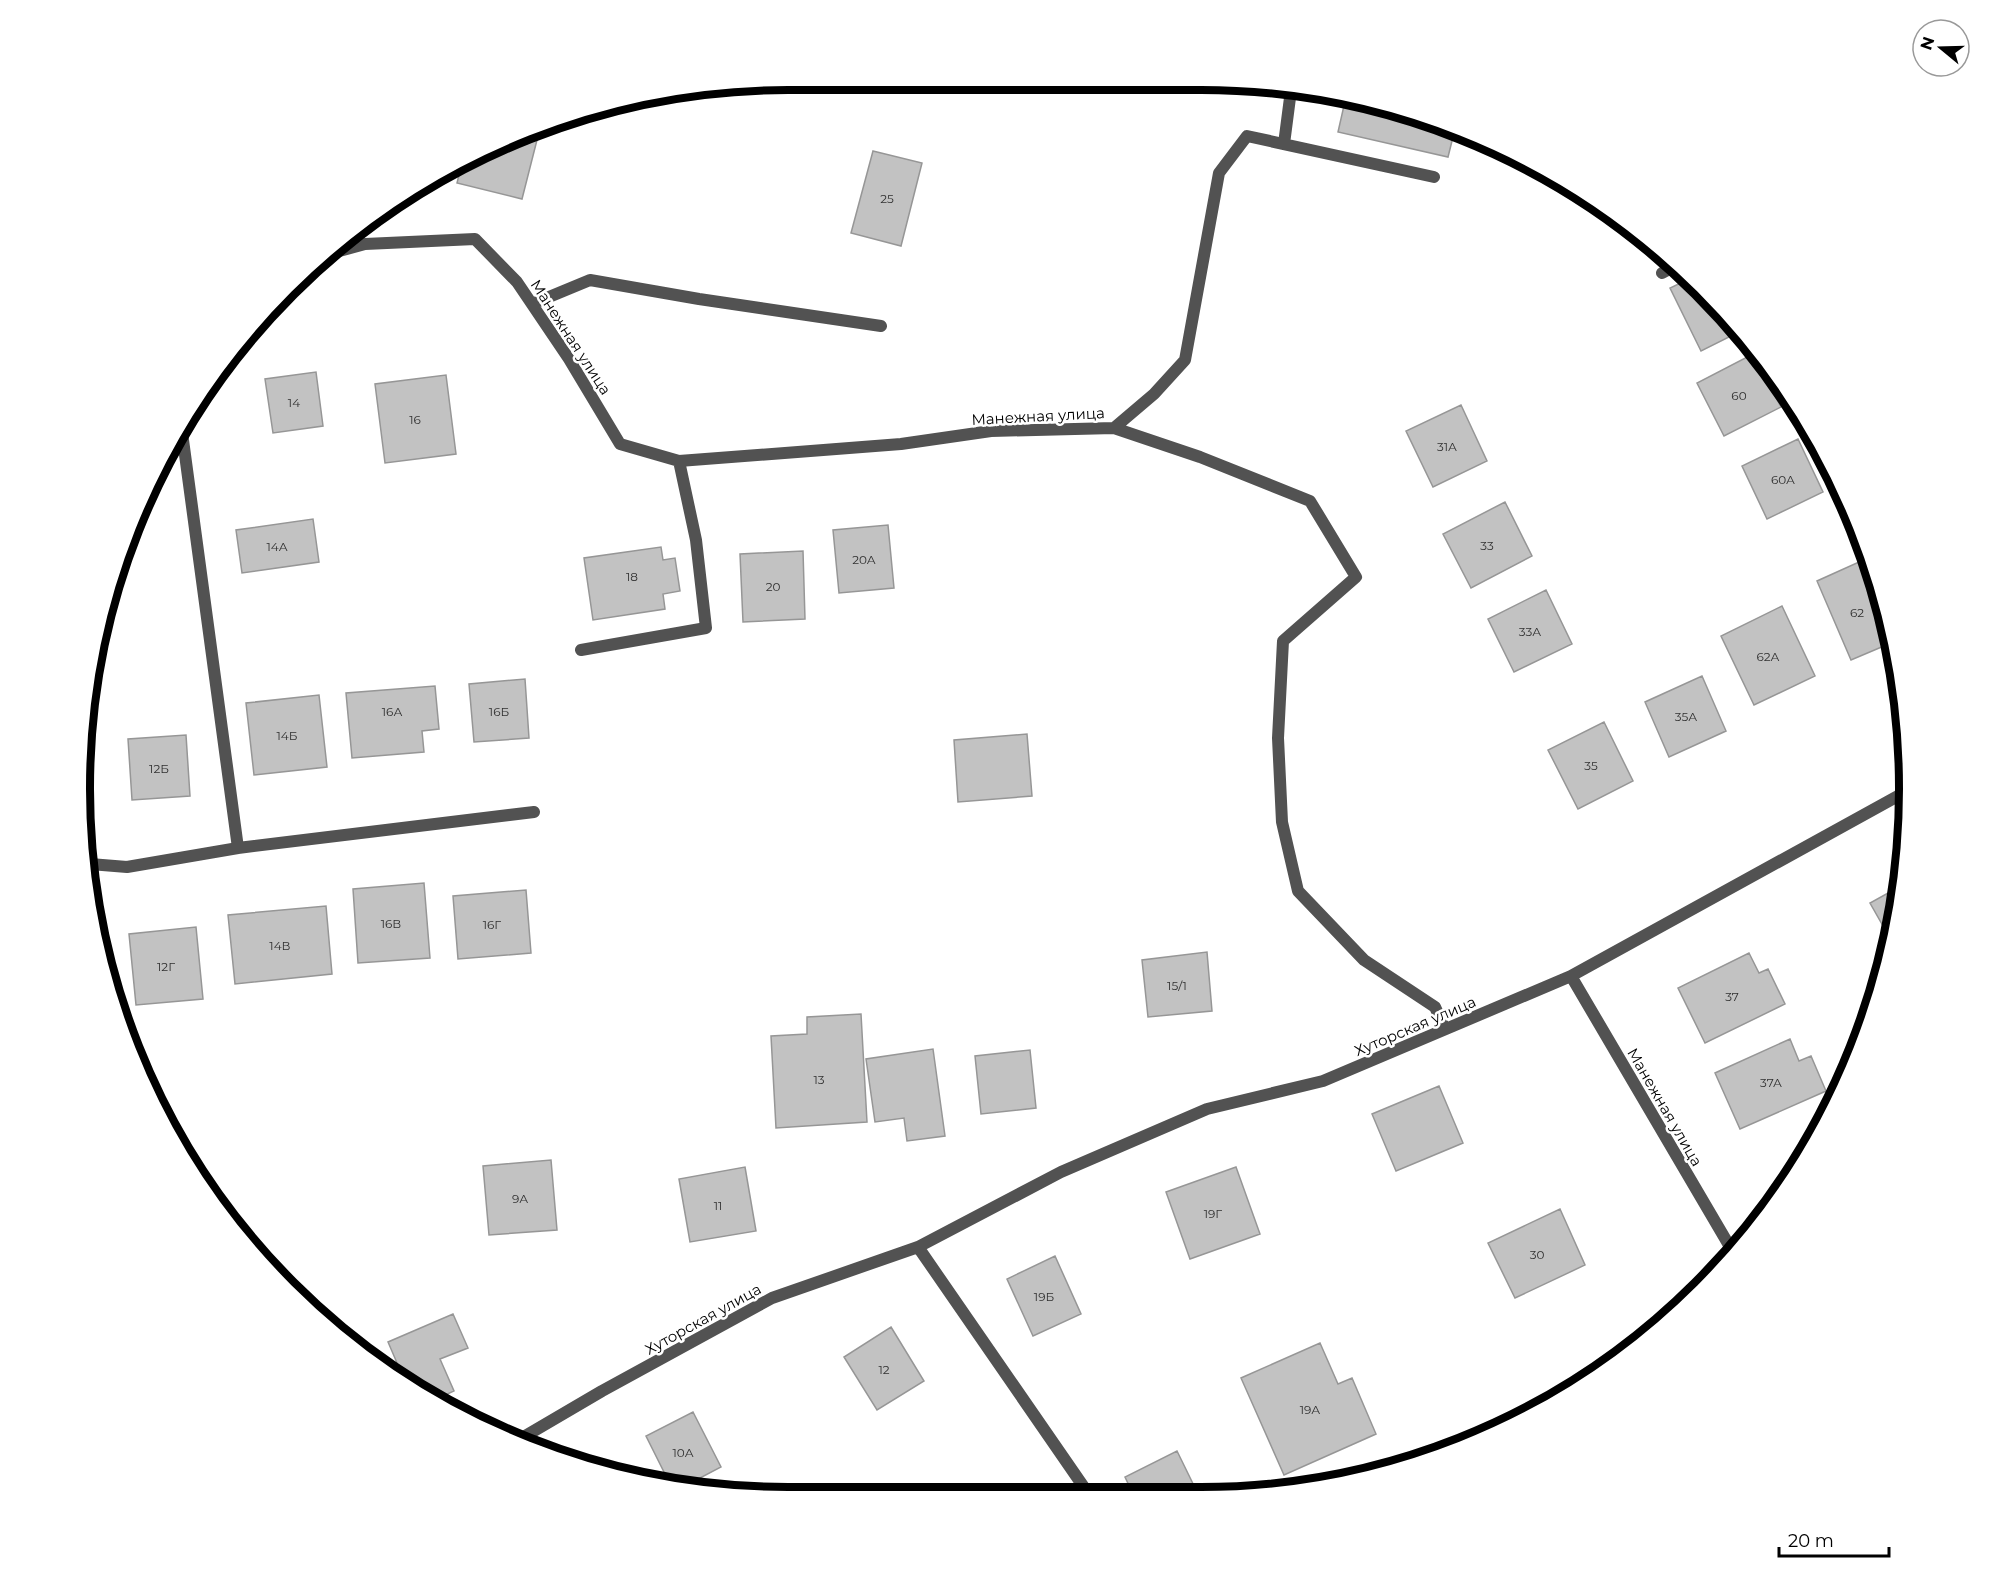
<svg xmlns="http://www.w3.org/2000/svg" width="1989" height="1577" viewBox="0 0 1989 1577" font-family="Montserrat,sans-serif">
<rect width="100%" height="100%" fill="#fff"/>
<!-- building -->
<path fill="#c2c2c2" stroke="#969696" stroke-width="1.5" d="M1345,101L1429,117L1455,129L1448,157L1338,132Z
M525,137L537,140L522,199L457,183L462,163Z
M873,151L922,163L901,246L851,233Z
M1689,279L1733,321L1741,331L1701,351L1670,288Z
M1753,354L1781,407L1724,436L1697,383Z
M316,372L323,426L273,433L265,379Z
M446,375L456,454L385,463L375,384Z
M1461,405L1487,461L1433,487L1406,431Z
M1798,439L1823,492L1767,519L1742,466Z
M1505,502L1532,556L1471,588L1443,534Z
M313,519L319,562L242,573L236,530Z
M888,525L894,588L839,593L833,530Z
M661,547L663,560L675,558L680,591L663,594L665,609L593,620L584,558Z
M803,551L805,619L743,622L740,554Z
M1870,557L1891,643L1851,660L1817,581Z
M1546,590L1572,644L1514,672L1488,619Z
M1782,606L1815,676L1754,705L1721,636Z
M1702,676L1726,731L1669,757L1645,702Z
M525,679L529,738L474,742L469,684Z
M435,686L439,729L422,731L424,752L352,758L346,693Z
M319,695L327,767L254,775L246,703Z
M1604,722L1633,781L1578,809L1548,750Z
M1027,734L1032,796L958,802L954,740Z
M186,735L190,796L132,800L128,739Z
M424,883L430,958L358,963L353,889Z
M1899,887L1891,940L1870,903Z
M526,890L531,953L458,959L453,896Z
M326,906L332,974L235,984L228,915Z
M196,927L203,999L136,1005L129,934Z
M1207,952L1212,1011L1148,1017L1142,960Z
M1749,953L1759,973L1768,969L1785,1004L1705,1043L1678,988Z
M861,1014L867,1122L776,1128L771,1036L807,1034V1017Z
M1790,1039L1799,1061L1811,1056L1826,1091L1740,1129L1715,1073Z
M933,1049L945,1136L907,1141L904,1118L875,1122L866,1059Z
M1030,1050L1036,1108L981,1114L975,1056Z
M1439,1086L1463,1143L1396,1171L1372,1114Z
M551,1160L557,1230L489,1235L483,1166Z
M745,1167L756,1231L690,1242L679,1179Z
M1236,1167L1260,1234L1190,1259L1166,1192Z
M1775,1201L1763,1220L1757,1209Z
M1560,1209L1585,1265L1515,1298L1488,1243Z
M1055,1256L1081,1314L1033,1336L1007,1279Z
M453,1314L468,1348L440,1359L454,1391L435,1400L406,1384L388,1342Z
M1672,1317L1668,1321L1645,1338L1643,1333Z
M891,1327L924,1381L877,1410L844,1357Z
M1320,1343L1338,1384L1352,1378L1376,1434L1284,1475L1241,1378Z
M693,1412L721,1467L683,1487L671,1486L646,1436Z
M1177,1451L1199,1496H1134L1125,1477Z"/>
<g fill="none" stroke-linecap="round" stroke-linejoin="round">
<!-- minor -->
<path stroke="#525252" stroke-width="12" d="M1284,144L1291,90
M332,253L365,244L475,239L517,282L569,359L620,444L679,461L901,444L991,431L1114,428L1200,457L1310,501L1356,577L1283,641L1278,738L1282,822L1298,891L1364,960L1435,1007L1445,1029
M1662,273L1675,266
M532,304L590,280L699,299L881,326
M181,425L238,848L534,812
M1114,428L1154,394L1185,360L1219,173L1247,136L1434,177
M581,650L706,628L696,540L679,461
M90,864L127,867L238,848
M1571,976L1733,1252
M918,1247L1090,1496
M515,1442L602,1391L772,1298L918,1247L1061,1172L1207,1109L1323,1081L1571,976L1907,791"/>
</g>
<g text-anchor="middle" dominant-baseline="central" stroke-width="5" stroke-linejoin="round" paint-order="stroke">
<!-- number labels -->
<g font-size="12" fill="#303030">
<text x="887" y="198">25</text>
<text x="1739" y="395">60</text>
<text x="294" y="402">14</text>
<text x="415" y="419">16</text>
<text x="1447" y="446">31А</text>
<text x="1783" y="479">60А</text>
<text x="1487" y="545">33</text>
<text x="277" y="546">14А</text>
<text x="864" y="559">20А</text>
<text x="632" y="576">18</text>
<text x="773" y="586">20</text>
<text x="1857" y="612">62</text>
<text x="1530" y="631">33А</text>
<text x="1768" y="656">62А</text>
<text x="392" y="711">16А</text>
<text x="499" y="711">16Б</text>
<text x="1686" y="716">35А</text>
<text x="287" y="735">14Б</text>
<text x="1591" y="765">35</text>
<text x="159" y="768">12Б</text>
<text x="391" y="923">16В</text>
<text x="492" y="924">16Г</text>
<text x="280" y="945">14В</text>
<text x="166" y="966">12Г</text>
<text x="1177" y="985">15/1</text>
<text x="1732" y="996">37</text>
<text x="819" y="1079">13</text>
<text x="1771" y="1082">37А</text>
<text x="520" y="1198">9А</text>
<text x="718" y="1205">11</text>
<text x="1213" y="1213">19Г</text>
<text x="1537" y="1254">30</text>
<text x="1044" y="1296">19Б</text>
<text x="884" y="1369">12</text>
<text x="1310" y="1409">19А</text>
<text x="683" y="1452">10А</text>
</g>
<!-- street labels -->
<g font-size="15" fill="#000" stroke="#fff">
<text transform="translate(571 337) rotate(57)">Манежная улица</text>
<text transform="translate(1038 416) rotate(-3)">Манежная улица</text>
<text transform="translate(1415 1026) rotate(-23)">Хуторская улица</text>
<text transform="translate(1665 1107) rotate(60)">Манежная улица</text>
<text transform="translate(703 1319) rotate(-29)">Хуторская улица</text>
</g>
</g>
<!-- crop -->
<path d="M0 0H1989V1577H0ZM788 90H1201A698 698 0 0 1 1899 788V789A698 698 0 0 1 1201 1487H788A698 698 0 0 1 90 789V788A698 698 0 0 1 788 90Z" fill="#fff" fill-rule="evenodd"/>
<path fill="none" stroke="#000" stroke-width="8" d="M788 90H1201A698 698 0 0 1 1899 788V789A698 698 0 0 1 1201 1487H788A698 698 0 0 1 90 789V788A698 698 0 0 1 788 90Z"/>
<!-- north arrow -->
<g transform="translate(1941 48) rotate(289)"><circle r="28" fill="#ffffff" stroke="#999999" stroke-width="1.5"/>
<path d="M0-4.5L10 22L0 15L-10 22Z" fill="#000000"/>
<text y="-9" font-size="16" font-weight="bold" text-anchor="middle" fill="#000000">N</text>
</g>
<!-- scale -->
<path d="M1779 1547v9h110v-9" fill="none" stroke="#000000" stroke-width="3"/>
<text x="1788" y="1547" font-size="18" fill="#000000" stroke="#ffffff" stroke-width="4.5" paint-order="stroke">20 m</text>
</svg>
